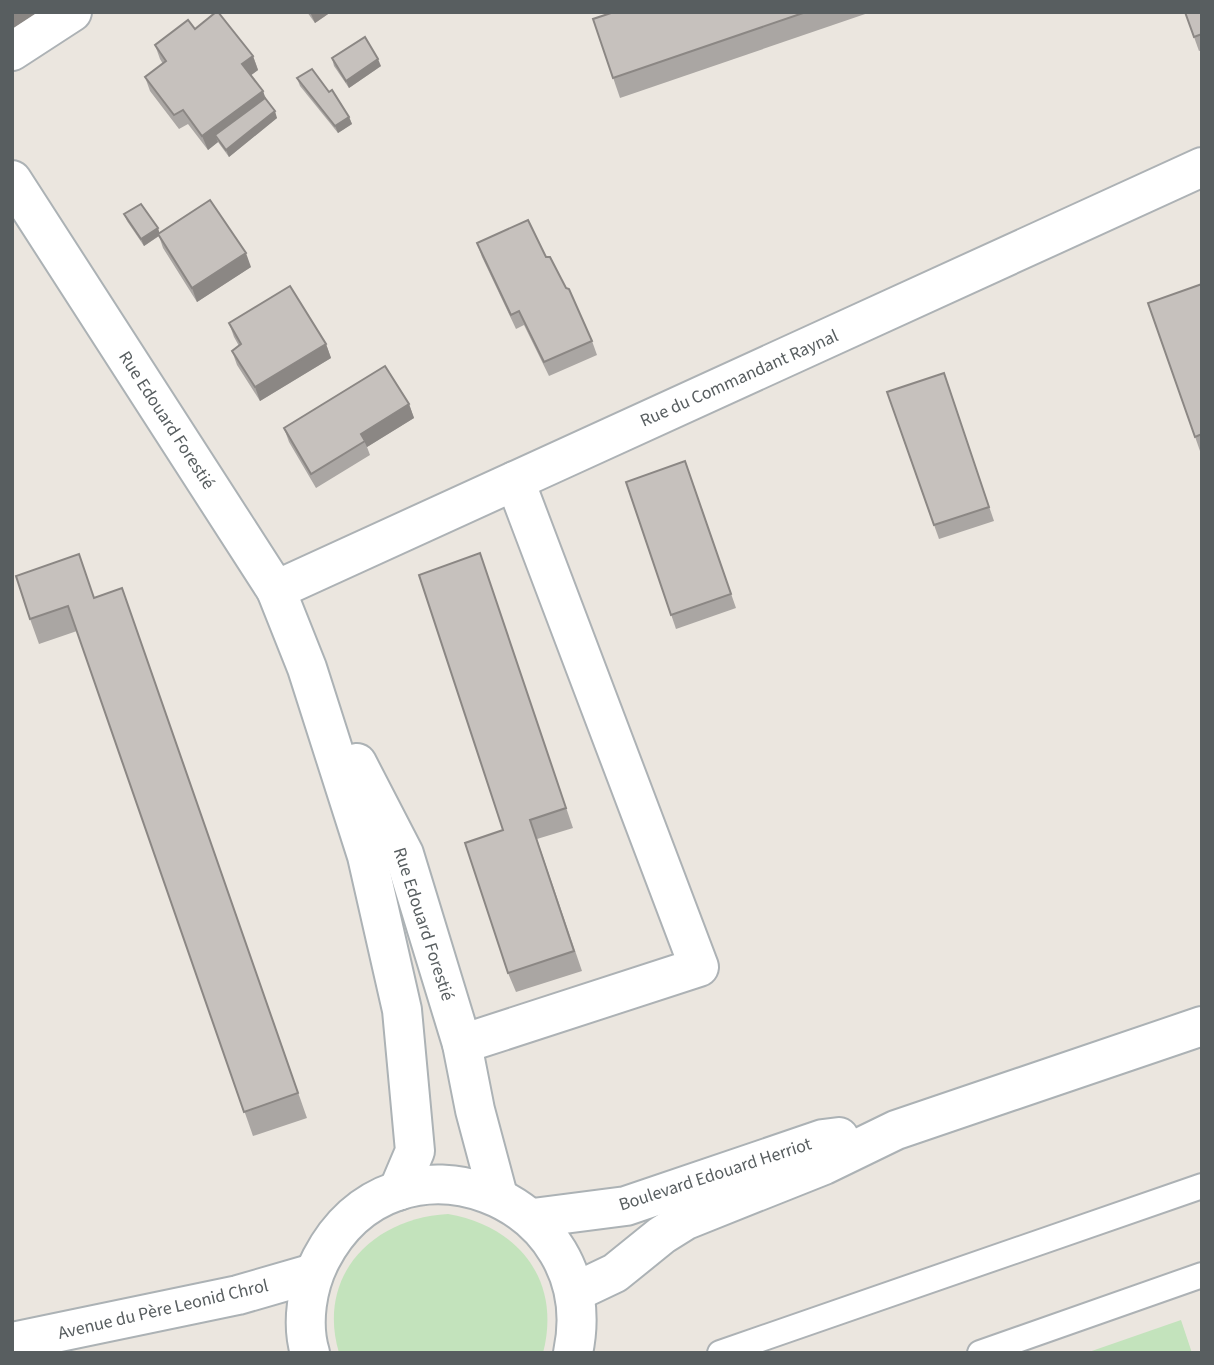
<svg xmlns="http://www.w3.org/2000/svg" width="1214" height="1365" font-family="'Source Sans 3',sans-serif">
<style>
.green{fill:#c3e3bc}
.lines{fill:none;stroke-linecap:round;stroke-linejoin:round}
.lane-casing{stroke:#adb2b5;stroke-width:28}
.street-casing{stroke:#adb2b5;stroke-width:42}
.secondary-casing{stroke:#acb2b5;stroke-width:42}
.lane{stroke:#fff;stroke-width:24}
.street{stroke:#fff;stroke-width:38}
.secondary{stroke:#fff;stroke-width:38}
.wall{fill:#aaa6a3}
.shaded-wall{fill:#8b8784}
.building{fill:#c6c1bd;stroke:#8b8784;stroke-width:2}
.labels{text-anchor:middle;stroke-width:5;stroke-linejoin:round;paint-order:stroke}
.street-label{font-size:18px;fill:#585e60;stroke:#fff}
</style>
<rect width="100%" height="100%" fill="#ebe6df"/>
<g class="green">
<path d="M448,1214C518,1226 562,1280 543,1353H339C316,1275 373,1218 448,1214Z"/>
<polygon points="1181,1320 1192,1353 1086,1353"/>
</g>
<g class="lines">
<defs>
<g id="lane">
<polyline points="720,1353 1202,1186"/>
<polyline points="980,1353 1202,1275"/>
</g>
<g id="street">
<polyline points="12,51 72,12"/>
<polyline points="276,590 1202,167"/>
<polyline points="462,1044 699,967 515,481"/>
</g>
<g id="secondary">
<polyline points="12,180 276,590 307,668 367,856 402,1010 415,1151 398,1191"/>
<polyline points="357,763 404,854 462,1044 475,1110 498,1196"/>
<polyline points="533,1218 626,1206 823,1139 839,1137"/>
<polyline points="575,1292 615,1273 662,1235 686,1220 824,1165 896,1130 1202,1026"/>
<polyline points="12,1342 238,1295 314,1273"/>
<path d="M310,1353C301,1323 307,1286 321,1259C395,1116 606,1196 573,1353"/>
</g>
</defs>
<use href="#lane" class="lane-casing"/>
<use href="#street" class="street-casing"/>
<use href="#secondary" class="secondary-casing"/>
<use href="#lane" class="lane"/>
<use href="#street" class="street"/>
<use href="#secondary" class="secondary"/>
</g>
<g class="wall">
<polygon points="307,12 331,12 315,23"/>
<polygon points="614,12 871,12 620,98 593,19"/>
<polygon points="1185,12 1202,12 1202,50 1199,51"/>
<polygon points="195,29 253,56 258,70 250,76 263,91 265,98 277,118 229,157 218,142 208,150 188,124 179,129 150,91 145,77 163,64 160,59 155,45"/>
<polygon points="332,58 381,66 349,88 334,66"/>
<polygon points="297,78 329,92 349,117 352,124 338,133 300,86"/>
<polygon points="124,214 158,228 159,233 251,267 197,302 163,248 159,236 144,246 127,221"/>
<polygon points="477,243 546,257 592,341 597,355 549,376 524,325 516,329 482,257"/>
<polygon points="1202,284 1202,450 1200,451 1148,303"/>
<polygon points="229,323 326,344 331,358 260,401 237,365 232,351 239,346 234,337"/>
<polygon points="944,373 994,521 939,539 887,392"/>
<polygon points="409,404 414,418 367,447 370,455 316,488 289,442 284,428"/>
<polygon points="685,461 736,608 676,629 626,482"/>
<polygon points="480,553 573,828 537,839 582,971 516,992 508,973 503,830"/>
<polygon points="122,588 307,1118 253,1136 77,631 39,644 30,619"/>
</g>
<g class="shaded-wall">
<polygon points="12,12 38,12 12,29"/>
<polygon points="310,12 331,12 315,23"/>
<polygon points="253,56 258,70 247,78 242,64"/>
<polygon points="378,59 381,66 349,88 346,81"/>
<polygon points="263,91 268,105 215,135 218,142 208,150 202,136"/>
<polygon points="275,111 277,118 229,157 226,150"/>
<polygon points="349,117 352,124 338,133 335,126"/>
<polygon points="158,228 160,235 144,246 141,239"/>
<polygon points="246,253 251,267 197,302 192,288"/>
<polygon points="326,344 331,358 260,401 255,387"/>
<polygon points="409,404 414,418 367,447 361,434"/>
</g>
<g class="building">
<polygon points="216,12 218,12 253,56 242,64 263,91 202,136 183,110 174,115 145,77 166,61 155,45 188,20 195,29"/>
<polygon points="614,12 806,12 613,78 593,19"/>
<polygon points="1185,12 1202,12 1202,34 1194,37"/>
<polygon points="365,37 378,59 346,81 332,58"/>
<polygon points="312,69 329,92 332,90 349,117 335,126 297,78"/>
<polygon points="265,98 275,111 226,150 215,135"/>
<polygon points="210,200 246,253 192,288 158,234"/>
<polygon points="141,204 158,228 141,239 124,214"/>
<polygon points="528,220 546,257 550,257 566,288 569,289 592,341 544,362 519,311 511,315 477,243"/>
<polygon points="1202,284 1202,434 1195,437 1148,303"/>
<polygon points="290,286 326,344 255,387 232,351 241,344 229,323"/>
<polygon points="385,366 409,404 361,434 365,441 311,474 284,428"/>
<polygon points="944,373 989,507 934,525 887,392"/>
<polygon points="685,461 731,594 671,615 626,482"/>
<polygon points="480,553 566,808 530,820 574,951 508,973 465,843 503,830 419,575"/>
<polygon points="79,554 94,598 122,588 298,1093 244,1112 68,606 30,619 16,576"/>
</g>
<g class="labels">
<g class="street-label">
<text transform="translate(739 378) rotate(-24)" y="6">Rue du Commandant Raynal</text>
<text transform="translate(167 420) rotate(57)" y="6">Rue Edouard Forestié</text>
<text transform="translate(424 924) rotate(72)" y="6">Rue Edouard Forestié</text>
<text transform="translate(715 1174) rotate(-18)" y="6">Boulevard Edouard Herriot</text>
<text transform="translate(163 1309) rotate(-13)" y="6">Avenue du Père Leonid Chrol</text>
</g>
</g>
<rect width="1214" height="1365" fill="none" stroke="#585e60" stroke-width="28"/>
</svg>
